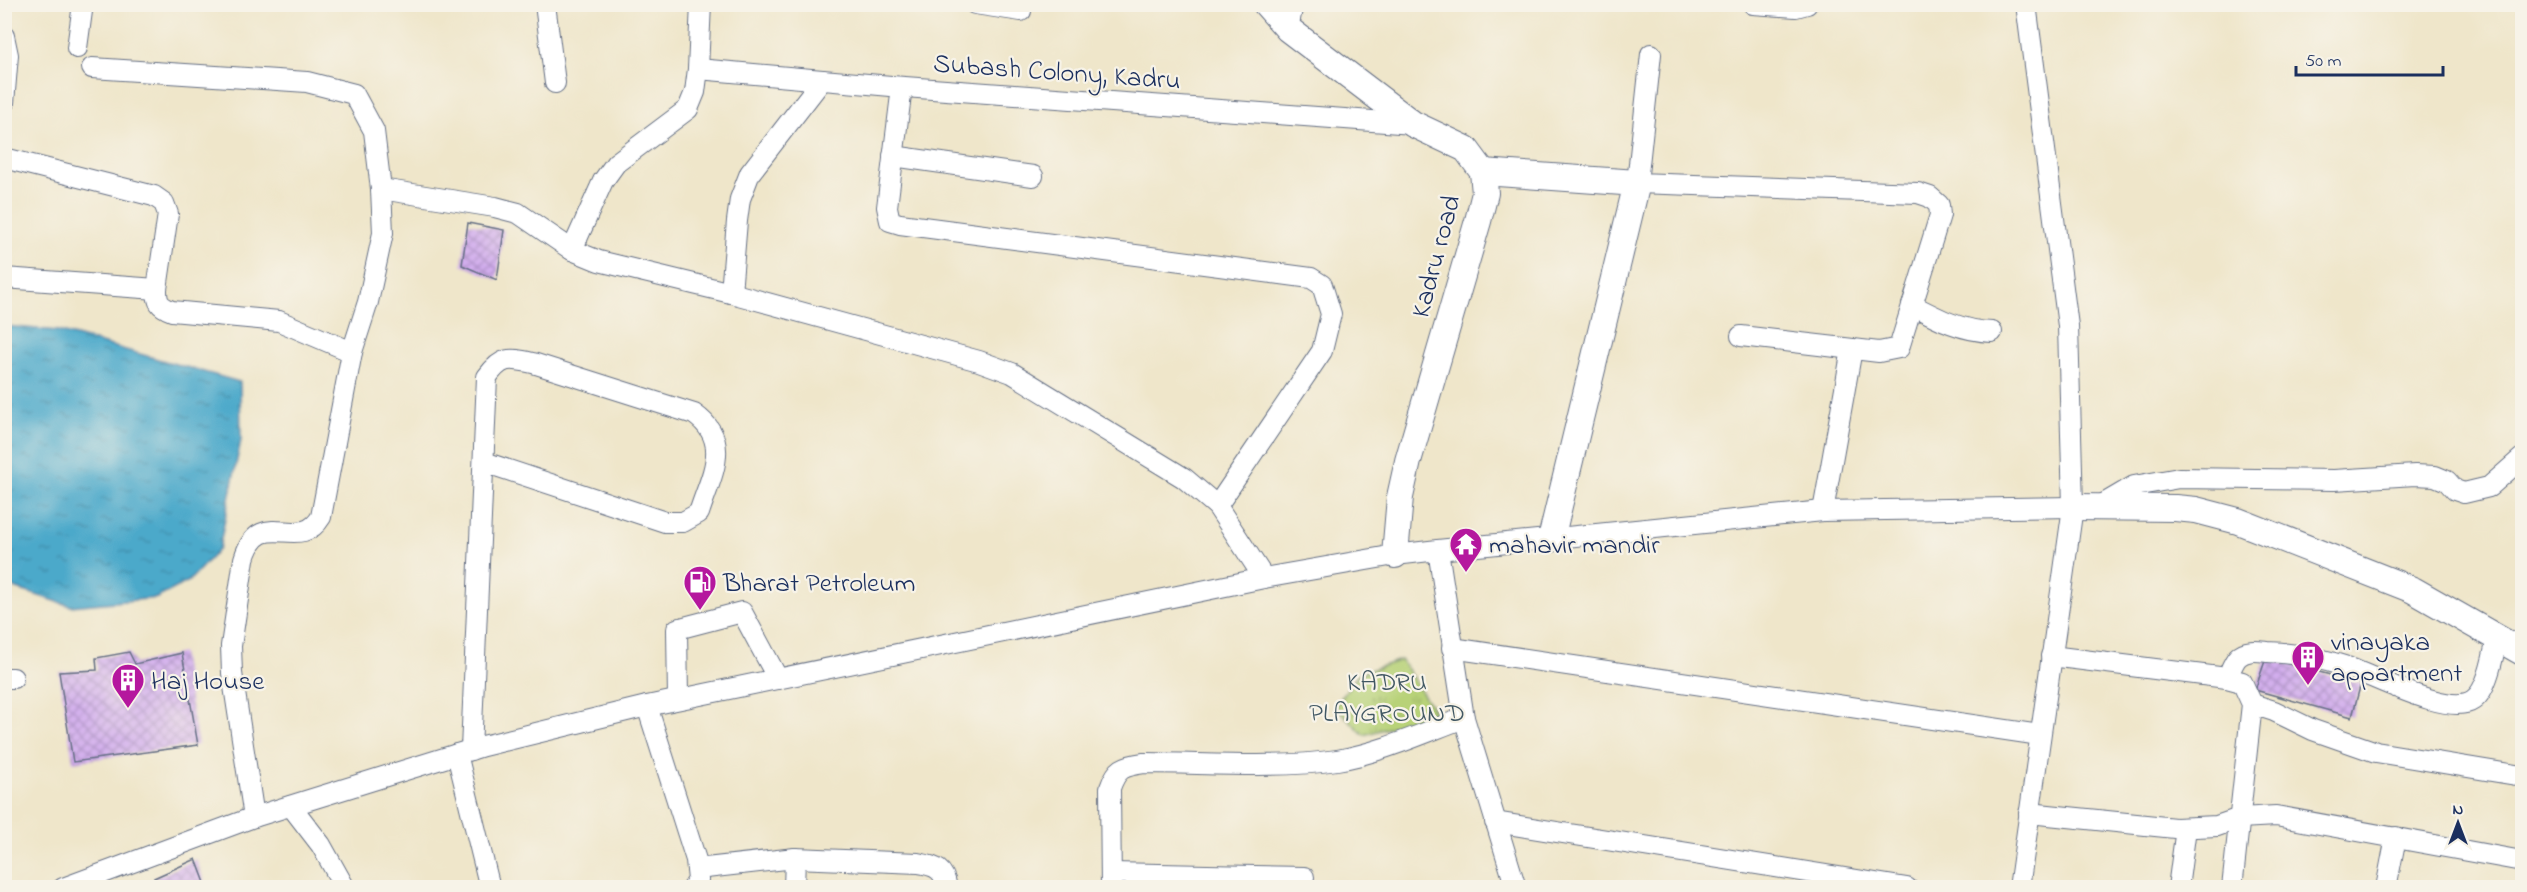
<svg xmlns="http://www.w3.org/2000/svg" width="2527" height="892" font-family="'Indie Flower',sans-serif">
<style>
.grass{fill:url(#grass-tufts);stroke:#6a806b;stroke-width:1.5}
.water{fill:url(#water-ripples);stroke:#346c94;stroke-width:1.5}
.building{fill:url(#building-cross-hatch)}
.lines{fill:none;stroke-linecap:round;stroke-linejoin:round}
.minor-casing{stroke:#656f84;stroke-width:22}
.major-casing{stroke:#656f84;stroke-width:28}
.minor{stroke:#fff;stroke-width:20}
.major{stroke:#fff;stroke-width:26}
.labels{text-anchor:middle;stroke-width:4.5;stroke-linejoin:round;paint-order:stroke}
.street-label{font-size:27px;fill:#1b2f5e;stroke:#f7f3e8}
.poi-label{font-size:27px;fill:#1b2f5e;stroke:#f7f3e8;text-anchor:start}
.park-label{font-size:27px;fill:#425864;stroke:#f7f3e8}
</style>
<defs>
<pattern id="grass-tufts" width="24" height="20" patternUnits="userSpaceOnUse" patternTransform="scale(1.5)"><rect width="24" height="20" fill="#b8d278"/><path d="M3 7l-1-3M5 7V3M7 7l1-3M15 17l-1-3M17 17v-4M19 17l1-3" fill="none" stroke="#9eb56a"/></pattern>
<pattern id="water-ripples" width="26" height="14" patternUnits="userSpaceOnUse" patternTransform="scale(1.5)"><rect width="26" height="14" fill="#4ca9ca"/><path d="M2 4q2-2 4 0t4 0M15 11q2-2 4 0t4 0" fill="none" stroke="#3e8aa7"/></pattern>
<pattern id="building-cross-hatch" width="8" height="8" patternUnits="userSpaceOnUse" patternTransform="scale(1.5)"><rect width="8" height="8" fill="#d2aded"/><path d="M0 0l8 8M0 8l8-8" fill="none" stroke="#aa8dc3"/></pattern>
</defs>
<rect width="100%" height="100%" fill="#f7f3e8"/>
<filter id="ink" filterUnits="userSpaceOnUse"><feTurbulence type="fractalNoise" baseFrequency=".0167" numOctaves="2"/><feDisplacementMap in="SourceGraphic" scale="12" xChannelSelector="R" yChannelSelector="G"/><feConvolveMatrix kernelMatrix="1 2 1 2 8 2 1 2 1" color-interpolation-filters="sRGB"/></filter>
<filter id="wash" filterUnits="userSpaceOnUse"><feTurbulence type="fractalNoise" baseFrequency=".008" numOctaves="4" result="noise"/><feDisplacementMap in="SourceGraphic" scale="24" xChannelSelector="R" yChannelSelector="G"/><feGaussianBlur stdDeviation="1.35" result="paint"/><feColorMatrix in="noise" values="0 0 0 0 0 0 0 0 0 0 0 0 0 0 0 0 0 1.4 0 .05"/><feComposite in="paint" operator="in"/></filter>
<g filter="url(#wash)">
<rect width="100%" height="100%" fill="#efe6ca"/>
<polygon class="grass" points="1401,660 1436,714 1364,735 1335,706 1358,674"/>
<polygon class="water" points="5,326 58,331 240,382 241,440 219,549 189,581 157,598 71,606 14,588 5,579"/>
<g id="blocks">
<g class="building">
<polygon points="468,223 504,230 497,280 462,265"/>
<polygon points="129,652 135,664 182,653 198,745 73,762 59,672 97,670 96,658"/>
<polygon points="2266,658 2361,683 2352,717 2255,690"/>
<polygon points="196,859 207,888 158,888 154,878"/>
</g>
</g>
</g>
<g filter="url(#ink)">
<use href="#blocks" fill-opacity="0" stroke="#656f84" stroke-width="1.5"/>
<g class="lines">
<defs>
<g id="minor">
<polyline points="545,4 555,83"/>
<polyline points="975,4 1021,11"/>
<polyline points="1753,4 1796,7 1807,4"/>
<polyline points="1288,29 1293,4"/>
<polyline points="4,36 8,55 4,103"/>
<polyline points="77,48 83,4"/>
<polyline points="1651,54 1637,183 1918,193 1930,197 1939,205 1940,215 1899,348 1879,352 1741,336"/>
<path d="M92,68L307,82L354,94L374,131L381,189L383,233L368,302L352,352L321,517C299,554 260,504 244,559L231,646L232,673L254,817"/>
<polyline points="698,69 891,86 1413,124"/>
<polyline points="902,87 887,207 890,221 900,224 1311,278 1322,285 1331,314 1322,351 1217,506"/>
<polyline points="893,156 1033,176"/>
<path d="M4,158L154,196L164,203L168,214L157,289C157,302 159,306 172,311L279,321L352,352"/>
<polyline points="381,189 495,207 518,213 572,250 599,261 731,293 979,361 1012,373 1184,478 1217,506 1264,578"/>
<polyline points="572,250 603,181 616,163 688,109 695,92 698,69 701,4"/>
<polyline points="4,278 157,289"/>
<polyline points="731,293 737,221 740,199 750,173 822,80"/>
<path d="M1912,305C1939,319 1962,331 1992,332"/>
<polyline points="2100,506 2134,486 2179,478 2334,480 2415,475 2435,476 2447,481 2455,490 2464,493 2489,487 2522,458"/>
<polyline points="1823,511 1852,349"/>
<polyline points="1438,550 1464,718 1516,888"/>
<polyline points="1452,648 2040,735"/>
<polyline points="2051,656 2227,678 2242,682 2252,704 2232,888"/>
<polyline points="4,678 13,678"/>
<path d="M2227,678C2230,672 2233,662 2238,657C2246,649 2258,651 2268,652C2293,653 2320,658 2344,666C2372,675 2449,717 2473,700C2487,691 2494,654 2497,637"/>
<polyline points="678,699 677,629 742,612 778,679"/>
<polyline points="2252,704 2274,711 2313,730 2376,752 2522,776"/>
<polyline points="647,706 696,860 698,880 693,888"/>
<path d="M471,750L487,377C502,356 509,358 533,363L694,414C733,441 711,475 699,513L683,522H665L484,462"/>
<polyline points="457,754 490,888"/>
<polyline points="291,806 321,845 345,888"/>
<polyline points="2029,813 2175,828 2217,826 2240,818 2276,816 2522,861"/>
<polyline points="1495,822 1907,888"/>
<path d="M697,869L795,858L918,863C936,866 944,869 947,888"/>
<polyline points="1111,873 1304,877"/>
<polyline points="63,888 254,817 483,746 647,706 1264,578 1395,555 1438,550 1823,511 2073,507"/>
<polyline points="794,888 795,858"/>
<path d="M1111,888L1110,788C1117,768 1123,766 1144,763C1205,763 1278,769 1337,760C1380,753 1423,733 1464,718"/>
<polyline points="2019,888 2073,507 2068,326 2026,4"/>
<polyline points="2178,888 2186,828"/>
<polyline points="2386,888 2396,837"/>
</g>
<g id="major">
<polyline points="1266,4 1288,29 1413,124 1466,149 1483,172 1485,193 1478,221 1408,461 1400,497 1395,555"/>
<polyline points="1483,172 1637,183 1551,539"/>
<polyline points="2073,507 2175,508 2196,510 2238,521 2413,590 2522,652"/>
</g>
</defs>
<use href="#minor" class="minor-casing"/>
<use href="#major" class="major-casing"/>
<use href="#minor" class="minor"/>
<use href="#major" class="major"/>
</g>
</g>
<defs>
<symbol id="temple-pin" viewBox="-11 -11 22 30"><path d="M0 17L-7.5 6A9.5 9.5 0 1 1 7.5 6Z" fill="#b5179e" stroke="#f7f3e8"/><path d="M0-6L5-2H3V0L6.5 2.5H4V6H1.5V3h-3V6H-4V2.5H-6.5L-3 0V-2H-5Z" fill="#fff"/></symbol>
<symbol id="fuel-pin" viewBox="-11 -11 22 30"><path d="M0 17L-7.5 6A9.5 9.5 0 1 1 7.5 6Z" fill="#b5179e" stroke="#f7f3e8"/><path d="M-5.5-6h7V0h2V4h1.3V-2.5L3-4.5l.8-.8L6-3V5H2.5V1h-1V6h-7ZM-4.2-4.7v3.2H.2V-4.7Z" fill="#fff"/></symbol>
<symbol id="building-pin" viewBox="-11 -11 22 30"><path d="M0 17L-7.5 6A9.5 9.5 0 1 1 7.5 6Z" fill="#b5179e" stroke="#f7f3e8"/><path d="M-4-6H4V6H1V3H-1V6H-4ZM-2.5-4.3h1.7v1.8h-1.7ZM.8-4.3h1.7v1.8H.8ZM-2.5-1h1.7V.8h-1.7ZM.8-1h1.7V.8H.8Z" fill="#fff"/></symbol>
</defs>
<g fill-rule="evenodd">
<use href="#temple-pin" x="1447" y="525" width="38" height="52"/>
<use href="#fuel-pin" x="681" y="563" width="38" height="52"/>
<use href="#building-pin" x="2289" y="638" width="38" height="52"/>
<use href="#building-pin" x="109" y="661" width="38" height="52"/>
</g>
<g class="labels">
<g class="street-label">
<text transform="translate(1057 71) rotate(4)" y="9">Subash Colony, Kadru</text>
<text transform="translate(1435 256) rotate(-75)" y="9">Kadru road</text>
</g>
<g class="poi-label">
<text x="1489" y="553">mahavir mandir</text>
<text x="723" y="591">Bharat Petroleum</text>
<text x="2331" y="650">vinayaka<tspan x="2331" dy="31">appartment</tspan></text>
<text x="151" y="689">Haj House</text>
</g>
<g class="park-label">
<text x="1387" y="690">KADRU<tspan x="1387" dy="31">PLAYGROUND</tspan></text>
</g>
</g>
<rect width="2527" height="892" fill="none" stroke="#f7f3e8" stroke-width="24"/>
<g transform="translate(2458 823)" stroke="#f7f3e8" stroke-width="4.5" paint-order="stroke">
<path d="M0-4.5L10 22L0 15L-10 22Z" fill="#1b2f5e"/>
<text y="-9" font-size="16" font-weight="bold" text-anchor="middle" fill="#1b2f5e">N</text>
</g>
<path d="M2296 66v9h147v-9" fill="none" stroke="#1b2f5e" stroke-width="3"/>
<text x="2305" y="66" font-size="18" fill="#1b2f5e" stroke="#f7f3e8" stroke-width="4.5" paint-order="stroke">50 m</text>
</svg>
